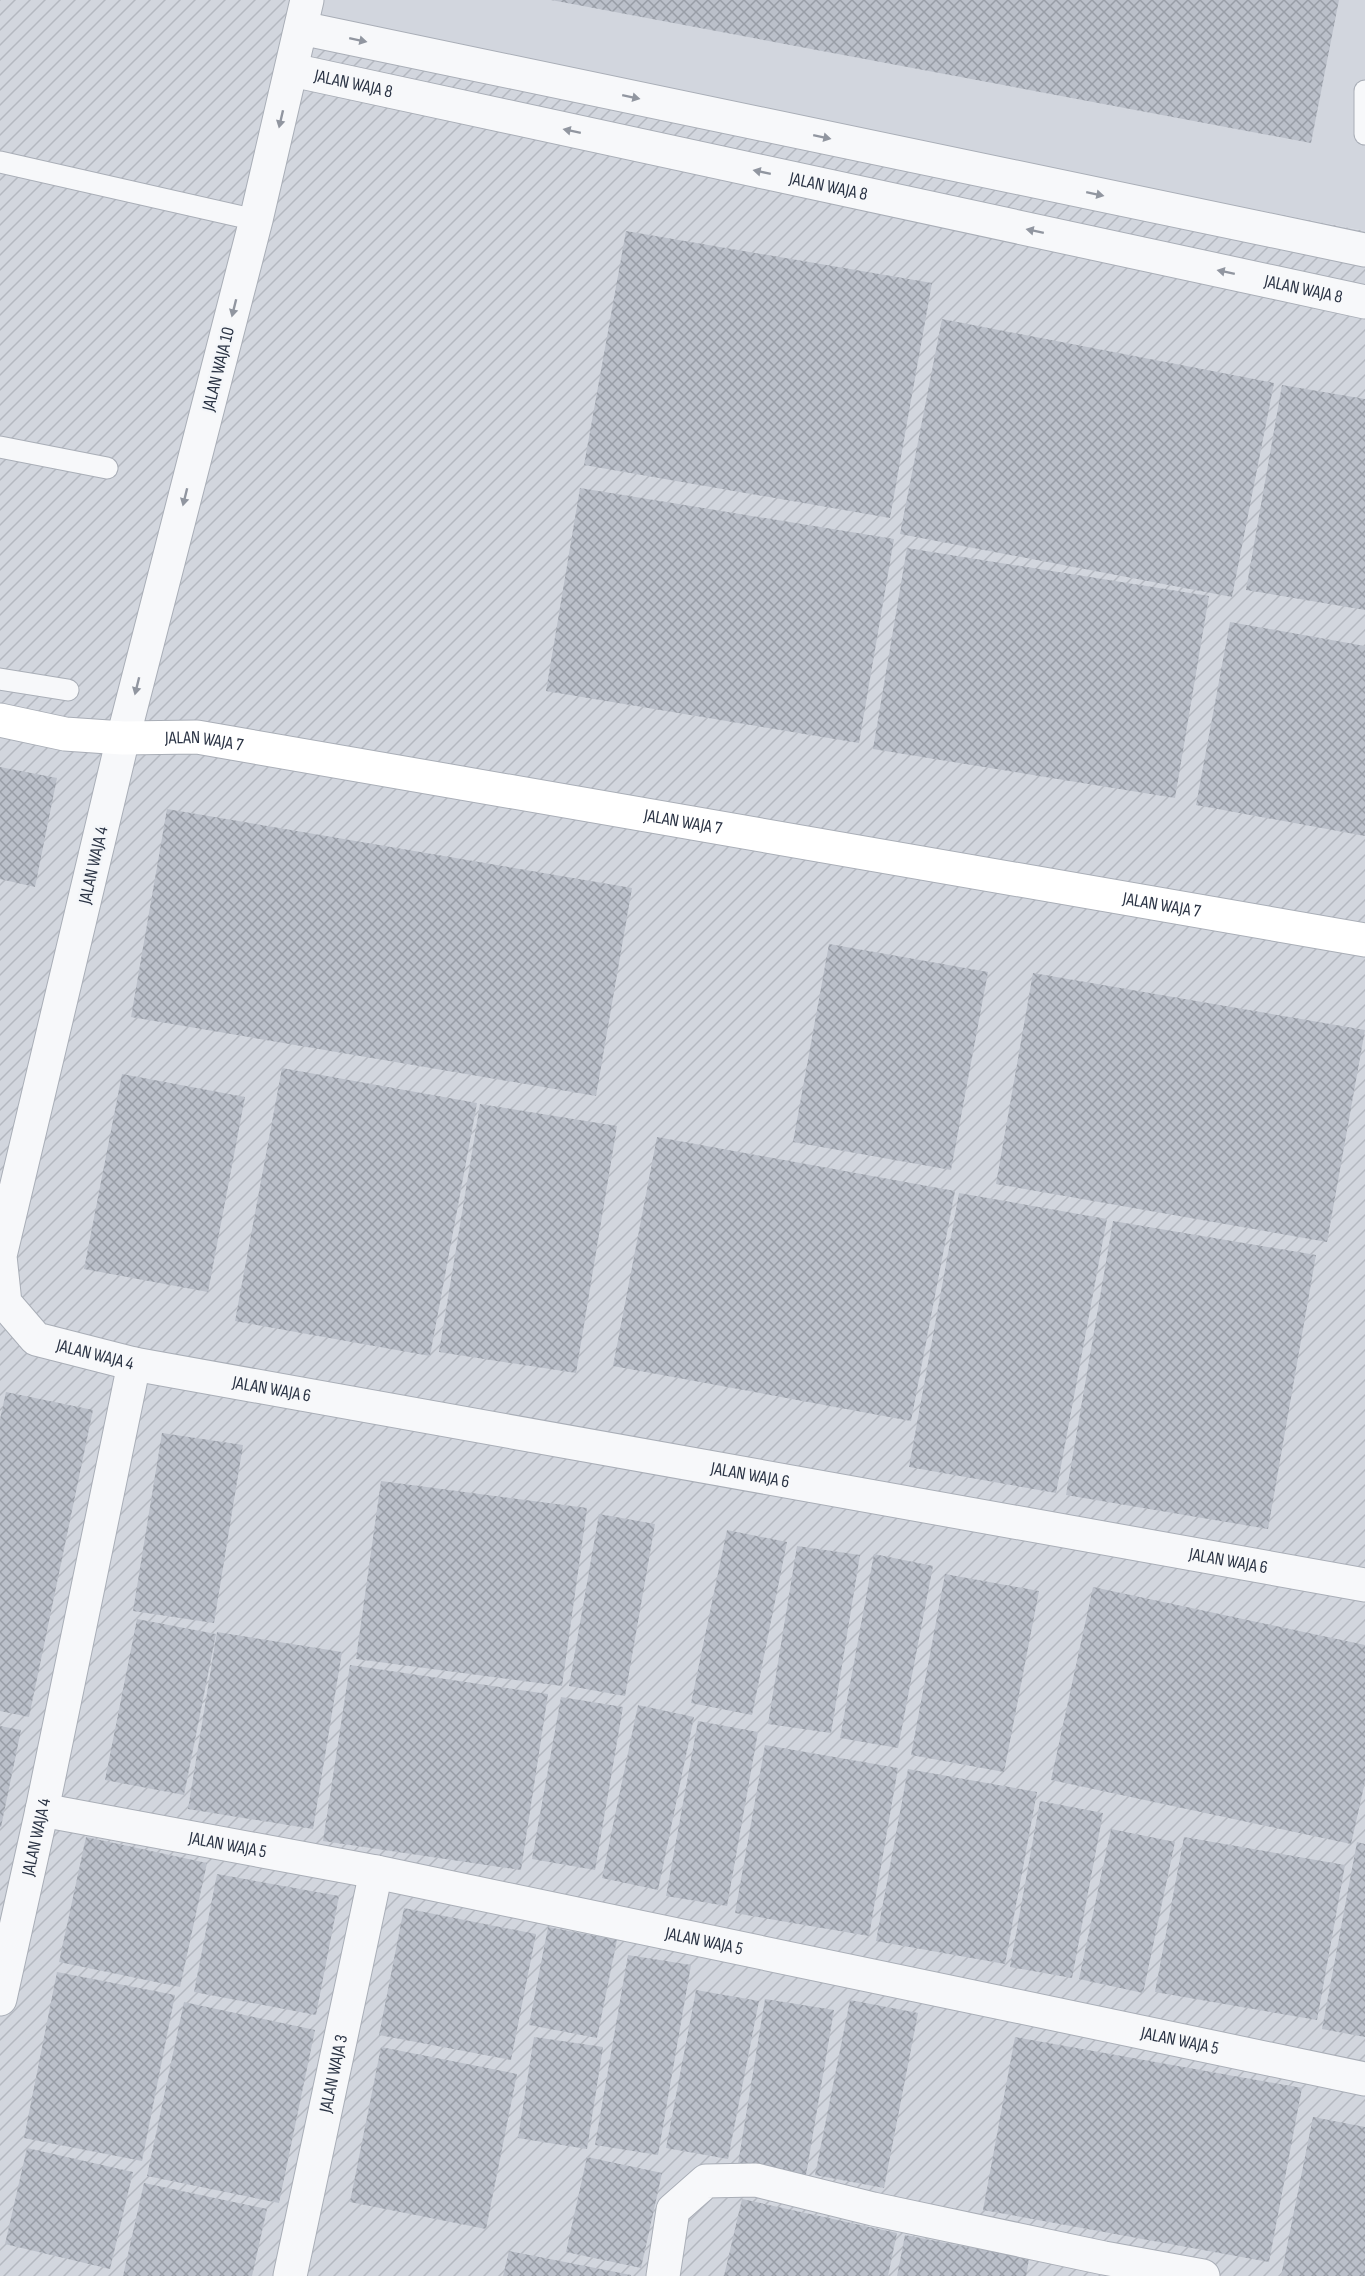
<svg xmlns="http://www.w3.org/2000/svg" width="1365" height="2276" font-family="'Sofia Sans Condensed',sans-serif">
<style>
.built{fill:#d2d6de}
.industrial{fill:url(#industrial-furrows)}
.building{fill:url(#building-cross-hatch)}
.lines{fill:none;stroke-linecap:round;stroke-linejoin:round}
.lane-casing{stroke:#a9aeb7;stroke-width:23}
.street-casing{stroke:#a9aeb7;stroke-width:35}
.secondary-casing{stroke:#a9aeb7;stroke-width:35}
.lane{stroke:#f7f8fa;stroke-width:21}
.street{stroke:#f7f8fa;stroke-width:33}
.secondary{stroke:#fff;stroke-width:33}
.oneway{fill:#9196a0}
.labels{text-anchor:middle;stroke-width:5;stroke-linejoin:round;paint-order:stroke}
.street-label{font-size:18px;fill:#2b3445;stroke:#f4f6f9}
</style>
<defs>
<pattern id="industrial-furrows" width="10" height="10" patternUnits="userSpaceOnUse" patternTransform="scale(1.5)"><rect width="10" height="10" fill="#d2d6de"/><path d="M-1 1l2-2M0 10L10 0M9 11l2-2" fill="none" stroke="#b4b8c0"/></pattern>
<pattern id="building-cross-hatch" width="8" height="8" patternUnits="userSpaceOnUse" patternTransform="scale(1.5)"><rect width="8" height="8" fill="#bbc0ca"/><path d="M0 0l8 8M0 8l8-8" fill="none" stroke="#989da6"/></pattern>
</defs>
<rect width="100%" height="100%" fill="#e4e7ec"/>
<polygon class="built" points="294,0 1365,0 1365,231 290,21"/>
<polygon class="industrial" points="0,0 294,0 290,21 1365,231 1365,2276 0,2276"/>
<g class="building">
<polygon points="551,0 1339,0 1311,143"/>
<polygon points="626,231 932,283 890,518 584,465"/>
<polygon points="942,319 1274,383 1232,597 900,534"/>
<polygon points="1282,385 1365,399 1365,610 1246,590"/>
<polygon points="580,488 894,539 859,743 546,691"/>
<polygon points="907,548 1209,596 1175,798 873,749"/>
<polygon points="1230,622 1365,646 1365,836 1196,805"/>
<polygon points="0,767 57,778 35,887 0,879"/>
<polygon points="167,809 632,888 596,1096 131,1017"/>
<polygon points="829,944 988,972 951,1170 793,1142"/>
<polygon points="1033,973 1365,1030 1327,1242 996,1184"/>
<polygon points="282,1068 477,1103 430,1356 235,1321"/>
<polygon points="122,1074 245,1097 208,1292 84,1269"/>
<polygon points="480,1104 617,1126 576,1373 439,1352"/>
<polygon points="657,1137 955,1191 911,1421 613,1366"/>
<polygon points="959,1193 1107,1219 1056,1493 909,1467"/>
<polygon points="1113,1221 1316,1255 1268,1529 1066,1495"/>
<polygon points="6,1392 93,1410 29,1717 0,1711 0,1419"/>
<polygon points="162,1433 243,1445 214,1623 133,1611"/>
<polygon points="381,1481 587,1508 562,1686 356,1659"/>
<polygon points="599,1514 655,1524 625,1696 569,1686"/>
<polygon points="727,1530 787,1542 752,1715 691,1703"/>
<polygon points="797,1546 860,1555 831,1733 768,1724"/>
<polygon points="874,1554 933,1566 898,1748 840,1738"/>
<polygon points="945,1574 1039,1591 1004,1772 911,1755"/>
<polygon points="1093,1587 1365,1645 1365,1782 1351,1844 1051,1780"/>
<polygon points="137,1619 216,1634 184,1795 105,1780"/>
<polygon points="217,1632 342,1652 313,1829 188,1809"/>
<polygon points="350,1665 548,1694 521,1870 323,1841"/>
<polygon points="561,1697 623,1707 595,1870 532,1859"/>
<polygon points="638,1705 694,1717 658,1890 602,1878"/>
<polygon points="698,1721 758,1732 727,1906 666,1896"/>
<polygon points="0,1726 21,1730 1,1827 0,1827"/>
<polygon points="765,1745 898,1768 869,1936 735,1913"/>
<polygon points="908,1769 1037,1792 1005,1964 876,1941"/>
<polygon points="1040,1801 1103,1813 1072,1978 1010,1967"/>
<polygon points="1111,1829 1175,1842 1143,1993 1079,1979"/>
<polygon points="86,1837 207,1863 180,1987 59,1962"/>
<polygon points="1184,1837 1345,1865 1317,2020 1155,1992"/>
<polygon points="1357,1842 1365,1844 1365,2037 1322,2029"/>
<polygon points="217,1874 339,1896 316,2015 194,1992"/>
<polygon points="404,1908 536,1934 511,2060 379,2035"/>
<polygon points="548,1927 617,1940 597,2038 529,2025"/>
<polygon points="628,1955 691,1965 658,2155 595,2145"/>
<polygon points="57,1972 175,1995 142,2161 24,2138"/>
<polygon points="696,1990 759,2001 728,2159 666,2148"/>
<polygon points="765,1999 834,2010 806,2175 738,2164"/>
<polygon points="850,2000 918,2013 884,2188 815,2175"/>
<polygon points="184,2002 315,2030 279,2203 147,2176"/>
<polygon points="534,2037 603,2047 587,2149 518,2138"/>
<polygon points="1015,2037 1302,2088 1269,2262 983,2210"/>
<polygon points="381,2047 517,2074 486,2229 350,2202"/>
<polygon points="1313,2117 1365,2127 1365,2276 1281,2276"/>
<polygon points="27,2148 133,2172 110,2269 5,2244"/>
<polygon points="587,2157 662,2173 641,2268 566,2252"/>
<polygon points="144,2183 267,2209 252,2276 123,2276"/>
<polygon points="742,2199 897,2233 888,2276 724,2276"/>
<polygon points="905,2235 1029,2259 1026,2276 897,2276"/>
<polygon points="509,2251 631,2275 631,2276 503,2276"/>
</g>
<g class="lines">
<defs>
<g id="lane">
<polyline points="1365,91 1365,134"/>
<polyline points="0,162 256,220"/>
<polyline points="0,447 107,468"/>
<polyline points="0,679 68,690"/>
</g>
<g id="street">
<path id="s1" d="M307,0L256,220L123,738L0,1256L5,1303L36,1339L134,1364L1365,1585"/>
<polyline points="301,28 1365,250"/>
<path id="s2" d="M292,70L1365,302"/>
<path id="s3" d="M42,1810L376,1872L1365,2079"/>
<path id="s4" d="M0,1999L42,1810L134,1364"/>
<path id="s5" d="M290,2276L376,1872"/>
<polyline points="663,2276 673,2210 706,2181 756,2180 873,2209 1104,2258 1203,2276"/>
</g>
<g id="secondary">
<path id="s6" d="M0,720L65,734L123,738L197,737L1365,940"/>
</g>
</defs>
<use href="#lane" class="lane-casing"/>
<use href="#street" class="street-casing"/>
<use href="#secondary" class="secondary-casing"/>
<use href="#lane" class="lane"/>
<use href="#street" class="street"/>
<use href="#secondary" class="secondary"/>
</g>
<defs><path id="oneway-solid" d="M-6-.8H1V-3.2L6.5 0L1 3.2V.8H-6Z" transform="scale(1.5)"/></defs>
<g class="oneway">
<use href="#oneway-solid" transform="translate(358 40) rotate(12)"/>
<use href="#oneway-solid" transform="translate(631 97) rotate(12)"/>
<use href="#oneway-solid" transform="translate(281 119) rotate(103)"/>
<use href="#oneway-solid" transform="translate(572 131) rotate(-168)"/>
<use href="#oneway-solid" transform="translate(822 137) rotate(12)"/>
<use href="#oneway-solid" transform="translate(762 172) rotate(-168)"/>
<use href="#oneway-solid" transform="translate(1095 194) rotate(12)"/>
<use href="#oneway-solid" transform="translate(1035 231) rotate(-168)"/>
<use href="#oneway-solid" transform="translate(1226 272) rotate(-168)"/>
<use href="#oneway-solid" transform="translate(234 308) rotate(104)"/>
<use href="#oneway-solid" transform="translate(185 497) rotate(104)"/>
<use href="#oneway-solid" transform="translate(137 686) rotate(104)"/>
</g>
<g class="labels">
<g class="street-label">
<text dy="6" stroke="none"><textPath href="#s2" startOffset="63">JALAN WAJA 8</textPath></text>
<text dy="6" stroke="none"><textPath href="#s2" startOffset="549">JALAN WAJA 8</textPath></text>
<text dy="6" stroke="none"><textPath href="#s2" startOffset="1035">JALAN WAJA 8</textPath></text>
<text transform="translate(218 369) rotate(-76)" y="6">JALAN WAJA 10</text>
<text dy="6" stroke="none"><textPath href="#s6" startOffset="206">JALAN WAJA 7</textPath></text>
<text dy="6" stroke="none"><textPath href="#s6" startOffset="692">JALAN WAJA 7</textPath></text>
<text transform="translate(93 865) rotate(-77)" y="6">JALAN WAJA 4</text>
<text dy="6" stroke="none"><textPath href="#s6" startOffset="1178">JALAN WAJA 7</textPath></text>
<text dy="6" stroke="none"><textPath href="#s1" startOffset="1449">JALAN WAJA 4</textPath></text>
<text dy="6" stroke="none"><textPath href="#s1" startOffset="1629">JALAN WAJA 6</textPath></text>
<text dy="6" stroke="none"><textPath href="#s1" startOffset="2115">JALAN WAJA 6</textPath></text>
<text dy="6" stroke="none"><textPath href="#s1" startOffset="2601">JALAN WAJA 6</textPath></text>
<text dy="6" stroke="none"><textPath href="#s4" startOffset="166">JALAN WAJA 4</textPath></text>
<text dy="6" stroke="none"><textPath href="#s3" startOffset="189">JALAN WAJA 5</textPath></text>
<text dy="6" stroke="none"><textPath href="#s3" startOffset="675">JALAN WAJA 5</textPath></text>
<text dy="6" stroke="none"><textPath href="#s3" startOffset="1161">JALAN WAJA 5</textPath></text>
<text dy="6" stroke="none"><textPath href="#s5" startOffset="207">JALAN WAJA 3</textPath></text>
</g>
</g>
</svg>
